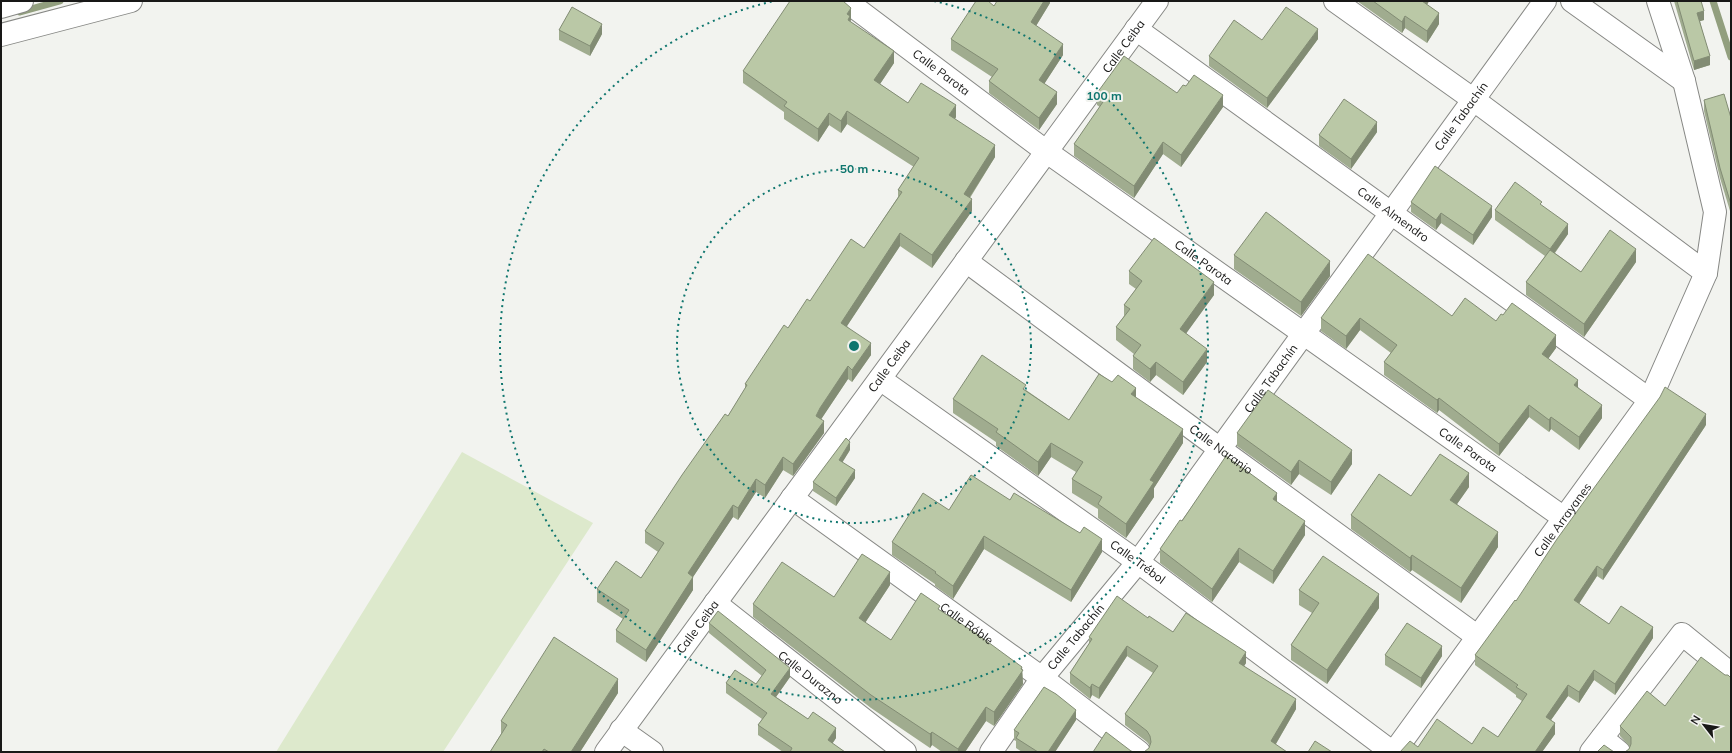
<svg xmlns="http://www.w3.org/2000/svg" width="1732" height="753" font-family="Mulish,sans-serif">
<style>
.green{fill:#dde9cc}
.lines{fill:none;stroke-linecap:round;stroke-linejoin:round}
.stream{stroke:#929f7e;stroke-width:7}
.minor-casing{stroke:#878885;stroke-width:24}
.tertiary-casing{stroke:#878885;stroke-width:24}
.minor{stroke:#fff;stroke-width:22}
.tertiary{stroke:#fff;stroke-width:22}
.wall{fill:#a0ac8f}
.shaded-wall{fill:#828c74}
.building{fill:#bac8a6;stroke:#828c74}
.ring{fill:none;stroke:#0f766e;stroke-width:2;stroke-dasharray:2 4}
.labels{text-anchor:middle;stroke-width:4;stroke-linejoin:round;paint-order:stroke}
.street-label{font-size:12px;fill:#181817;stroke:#f2f3ef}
.centre{fill:#0f766e;stroke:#f2f3ef;stroke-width:2}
.ring-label{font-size:12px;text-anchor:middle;font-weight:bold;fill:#0f766e;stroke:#f2f3ef;stroke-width:4;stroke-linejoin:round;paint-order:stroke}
</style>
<rect width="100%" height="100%" fill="#f2f3ef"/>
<polygon class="green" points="462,452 593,523 443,752 276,752"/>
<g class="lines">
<g class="stream">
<polyline points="1713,1 1731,57"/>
<polyline points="20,12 60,1"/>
</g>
<defs>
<g id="minor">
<path id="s1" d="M846,1L1047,152L1564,518"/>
<polyline points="1335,1 1474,100 1706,273"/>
<polyline points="1572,1 1684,81"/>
<polyline points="1,7 22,1"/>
<path id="s2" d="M1136,29L1650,400"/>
<path id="s3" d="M966,261L1220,449L1478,637"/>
<path id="s4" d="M880,379L1138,562L1392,752"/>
<path id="s5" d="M792,498L1042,678L1139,752"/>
<path id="s6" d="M715,603L905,752"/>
<polyline points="621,730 652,752"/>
<polyline points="1602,738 1619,752"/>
<path id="s7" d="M606,752L1157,1"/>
<path id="s8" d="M991,752L1042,678L1138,562L1545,1"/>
<path id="s9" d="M1394,752L1650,400L1706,273L1715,212L1684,81L1658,1"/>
<polyline points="1591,752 1682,634 1731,674"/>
</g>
<polyline id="tertiary" points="1,35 131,1"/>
</defs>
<use href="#minor" class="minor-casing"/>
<use href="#tertiary" class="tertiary-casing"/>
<use href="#minor" class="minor"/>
<use href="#tertiary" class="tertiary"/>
</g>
<g class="wall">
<polygon points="1050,1 1050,3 1036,26 1063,55 1044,84 1057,104 1039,130 989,93 989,81 992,77 951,50 951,39 994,6"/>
<polygon points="1357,1 1429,1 1427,5 1439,24 1427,43 1405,28 1402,33"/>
<polygon points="1674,1 1701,1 1704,20 1700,21 1710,65 1694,70"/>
<polygon points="851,20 850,21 894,63 880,84 908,103 956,117 955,119 995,157 970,198 972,211 932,268 900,246 847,326 871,355 852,382 848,379 821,419 824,433 793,476 783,470 765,498 756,492 738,520 733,517 693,577 693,590 646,662 616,642 616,630 623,619 597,602 597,589 641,578 658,552 645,543 645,531 728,416 745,389 745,384 788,328 810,301 864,248 898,197 898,190 914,167 847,124 841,133 829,125 818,142 784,119 784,112 743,83 743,71"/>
<polygon points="559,30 602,34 590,56 559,40"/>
<polygon points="1318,39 1267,108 1209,66 1209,56 1262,40"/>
<polygon points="1097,93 1177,93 1223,107 1181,167 1163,154 1134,198 1074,156 1074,144 1100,107 1097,105"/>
<polygon points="1704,100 1731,118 1731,214 1730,211 1720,178 1704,111"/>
<polygon points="1377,132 1351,169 1319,146 1319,135"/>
<polygon points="1411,202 1492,217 1473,245 1441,223 1436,230 1411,212"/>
<polygon points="1542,206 1568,234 1555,253 1581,272 1636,262 1584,337 1526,295 1526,282 1545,256 1495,220 1495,210"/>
<polygon points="1234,255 1330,276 1301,316 1234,269"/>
<polygon points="1129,271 1214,295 1186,333 1207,362 1183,395 1156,375 1150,382 1133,369 1133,356 1134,354 1116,340 1116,327 1124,316 1124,305 1136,289 1129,284"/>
<polygon points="1452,316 1496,321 1556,348 1548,359 1578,387 1602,418 1579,450 1551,429 1549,432 1529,417 1499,456 1439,410 1437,413 1384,375 1384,362 1391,353 1360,330 1346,349 1321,331 1321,318"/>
<polygon points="1026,390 1069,420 1136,398 1183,443 1154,488 1154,497 1126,538 1098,518 1098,509 1072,493 1072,479 1076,472 1051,457 1038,476 996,446 996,442 953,413 953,399"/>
<polygon points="1706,425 1603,580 1597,576 1579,604 1609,624 1653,638 1615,695 1594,680 1579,703 1568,696 1551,720 1555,734 1542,752 1418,747 1472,744 1498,737 1522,701 1516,697 1516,695 1475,665 1475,655 1516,601"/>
<polygon points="1237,433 1352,464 1331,495 1299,474 1291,485 1237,446"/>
<polygon points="850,450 842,462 855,478 836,506 813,491 813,482"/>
<polygon points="1469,487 1457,504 1498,547 1461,603 1412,570 1410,572 1351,529 1351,515 1411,496"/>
<polygon points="1010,500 1102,552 1071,602 984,549 953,599 935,586 935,584 892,555 892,542 949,510"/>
<polygon points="1277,502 1305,535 1273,584 1239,562 1212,602 1160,563 1160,549 1182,521"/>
<polygon points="890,585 865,623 891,640 940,610 1022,670 1023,684 994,726 986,721 965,752 942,752 932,745 930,748 871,708 753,617 753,604 834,597"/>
<polygon points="1299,590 1379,608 1327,684 1291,660 1291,645 1312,613 1299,605"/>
<polygon points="1148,618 1173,632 1246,663 1244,666 1296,709 1276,744 1149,748 1150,746 1147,742 1125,725 1125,714 1153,673 1127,656 1099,699 1092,695 1090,699 1070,683 1070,673 1089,644 1089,637"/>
<polygon points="709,623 790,677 776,697 808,719 836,738 832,744 845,752 783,752 758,735 758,725 762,719 726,693 726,683 756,684 762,676 709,633"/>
<polygon points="1385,655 1442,656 1421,688 1385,665"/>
<polygon points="1725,675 1629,749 1630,747 1620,736 1620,726 1665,706"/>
<polygon points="618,693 580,752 490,752 501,734 501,721"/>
<polygon points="1076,720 1055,752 1022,752 1016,748 1016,741 1014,740 1014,730"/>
</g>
<g class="shaded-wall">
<polygon points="1044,1 1050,1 1050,3 1031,34 1031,22"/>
<polygon points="1422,1 1429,1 1422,13"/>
<polygon points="851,8 851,20 850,22 850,29 847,14"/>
<polygon points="1704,11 1704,20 1697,22 1697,13"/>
<polygon points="1439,13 1439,24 1427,43 1427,31"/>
<polygon points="1405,16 1405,28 1402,33 1402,22"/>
<polygon points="602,24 602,34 590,56 590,46"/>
<polygon points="1318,29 1318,39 1267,108 1267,98"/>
<polygon points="1063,44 1063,55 1039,92 1039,80"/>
<polygon points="894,51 894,63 874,93 874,80"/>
<polygon points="1710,56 1710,65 1694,70 1694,61"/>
<polygon points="1057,92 1057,104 1039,130 1039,118"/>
<polygon points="1223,95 1223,107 1181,167 1181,155"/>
<polygon points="956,105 956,117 949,128 949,115"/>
<polygon points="847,111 847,124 841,133 841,121"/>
<polygon points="829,113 829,125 818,142 818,129"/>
<polygon points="1377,122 1377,132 1351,169 1351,159"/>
<polygon points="1163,142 1163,154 1134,198 1134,186"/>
<polygon points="995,145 995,157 964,206 964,194"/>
<polygon points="972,199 972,211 932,268 932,255"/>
<polygon points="1492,206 1492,217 1473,245 1473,235"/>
<polygon points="1441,213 1441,223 1436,230 1436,220"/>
<polygon points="1568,224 1568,234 1550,259 1550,249"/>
<polygon points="900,233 900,246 841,335 841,323"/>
<polygon points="1636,249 1636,262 1584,337 1584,324"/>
<polygon points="1330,261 1330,276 1301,316 1301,302"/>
<polygon points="1214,282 1214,295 1180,342 1180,329"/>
<polygon points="1360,318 1360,330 1346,349 1346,336"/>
<polygon points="1556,335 1556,348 1542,367 1542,354"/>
<polygon points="871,343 871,355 852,382 852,370"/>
<polygon points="1207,349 1207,362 1183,395 1183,382"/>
<polygon points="1156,362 1156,375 1150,382 1150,369"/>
<polygon points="848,366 848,379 820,421 816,416 820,408"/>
<polygon points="1578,380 1578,392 1574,385"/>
<polygon points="1136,388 1136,402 1131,394"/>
<polygon points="1439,398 1439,410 1437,413 1437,400"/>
<polygon points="1529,405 1529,417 1499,456 1499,444"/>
<polygon points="1602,405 1602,418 1579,450 1579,437"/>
<polygon points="1706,414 1706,425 1603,580 1603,570"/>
<polygon points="1551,417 1551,429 1549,432 1549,420"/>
<polygon points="824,421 824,433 793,476 793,464"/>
<polygon points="1183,429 1183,443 1154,488 1154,497 1126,538 1126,524 1150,480"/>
<polygon points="850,442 850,450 839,468 839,460"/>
<polygon points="1051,443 1051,457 1038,476 1038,462"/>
<polygon points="1352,450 1352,464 1331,495 1331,482"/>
<polygon points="783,457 783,470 765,498 765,485"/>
<polygon points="1299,460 1299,474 1291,485 1291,472"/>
<polygon points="855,470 855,478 836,506 836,498"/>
<polygon points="1469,473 1469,487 1450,514 1450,500"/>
<polygon points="756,479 756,492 738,520 738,508"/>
<polygon points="1277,493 1277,506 1273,499"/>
<polygon points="733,505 733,517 693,577 693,590 646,662 646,650 688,573"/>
<polygon points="1305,521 1305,535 1273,584 1273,571"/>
<polygon points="1498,532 1498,547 1461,603 1461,588"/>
<polygon points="984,536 984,549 953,599 953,586"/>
<polygon points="1102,539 1102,552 1071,602 1071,590"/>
<polygon points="1239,548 1239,562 1212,602 1212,589"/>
<polygon points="1412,555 1412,570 1410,572 1410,558"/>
<polygon points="1597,566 1597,576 1574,611 1574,600"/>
<polygon points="890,572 890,585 859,632 859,618"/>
<polygon points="1379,594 1379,608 1327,684 1327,670"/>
<polygon points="1653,627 1653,638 1615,695 1615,684"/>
<polygon points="1127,646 1127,656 1099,699 1099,688"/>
<polygon points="1442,646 1442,656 1421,688 1421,678"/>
<polygon points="1246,652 1246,663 1239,674 1239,663"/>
<polygon points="1022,667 1023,684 994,726 994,712"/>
<polygon points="790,668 790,677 771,704 771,694"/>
<polygon points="1594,670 1594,680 1579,703 1579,692"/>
<polygon points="618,679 618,693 580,752 571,752"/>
<polygon points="1092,684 1092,695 1090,699 1090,688"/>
<polygon points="1568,685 1568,696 1546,727 1546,717"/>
<polygon points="1296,699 1296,709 1271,752 1271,741"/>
<polygon points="986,707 986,721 965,752 958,752 958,749"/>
<polygon points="1076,710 1076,720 1055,752 1048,752"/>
<polygon points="1555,723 1555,734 1542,752 1535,752"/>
<polygon points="836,728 836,738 828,750 828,740"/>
<polygon points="932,732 932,745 930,748 930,734"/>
</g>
<g class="building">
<polygon points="790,1 843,1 851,8 847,14 850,16 848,20 894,51 874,80 908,103 921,83 956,105 949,115 995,145 964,194 972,199 932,255 900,233 841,323 871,343 852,370 848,366 820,408 816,416 824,421 793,464 783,457 765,485 756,479 738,508 733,505 688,573 693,577 646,650 616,630 629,610 597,589 616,561 641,578 664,543 645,531 682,475 725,414 728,416 747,385 745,384 784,325 788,328 807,299 810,301 851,239 864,248 902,192 898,190 919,158 847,111 841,121 829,113 818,129 784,106 787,102 743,71"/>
<polygon points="976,1 988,1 994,6 997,1 1044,1 1031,22 1063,44 1039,80 1057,92 1039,118 989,81 998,69 951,39"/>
<polygon points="1373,1 1422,1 1439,13 1427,31 1405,16 1402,22"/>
<polygon points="1677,1 1701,1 1704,11 1697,13 1710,56 1694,61"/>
<polygon points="572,7 602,24 590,46 559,30"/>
<polygon points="1286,7 1318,29 1267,98 1209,56 1234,20 1262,40"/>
<polygon points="1124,56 1177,93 1183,85 1186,86 1194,75 1223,95 1181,155 1163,142 1134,186 1074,144 1105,99 1097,93"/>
<polygon points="1724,94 1731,118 1731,204 1730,201 1720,168 1704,100"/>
<polygon points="1344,99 1377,122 1351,159 1319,135"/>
<polygon points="1435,166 1492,206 1473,235 1441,213 1436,220 1411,202"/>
<polygon points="1515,182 1542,202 1540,204 1568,224 1550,249 1495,210"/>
<polygon points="1266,212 1330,261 1301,302 1234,255"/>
<polygon points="1610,230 1636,249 1584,324 1526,282 1550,250 1581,272"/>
<polygon points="1154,238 1214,282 1180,329 1207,349 1183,382 1156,362 1150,369 1133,356 1141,345 1116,327 1130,309 1124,305 1142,281 1129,271"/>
<polygon points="1368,254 1452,316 1465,298 1496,321 1501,314 1503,315 1512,303 1556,335 1542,354 1578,380 1574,385 1602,405 1579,437 1551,417 1549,420 1529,405 1499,444 1439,398 1437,400 1384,362 1397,345 1360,318 1346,336 1321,318"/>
<polygon points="982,355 1026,385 1023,389 1069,420 1099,374 1112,382 1118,375 1136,388 1131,394 1183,429 1150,480 1154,482 1126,524 1098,504 1102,497 1072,479 1083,462 1051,443 1038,462 996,432 998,429 953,399"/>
<polygon points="1665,387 1706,414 1603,570 1597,566 1574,600 1609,624 1621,606 1653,627 1615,684 1594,670 1579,692 1568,685 1546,717 1555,723 1535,752 1400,752 1410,741 1418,747 1437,719 1472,744 1483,727 1498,737 1527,694 1516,687 1518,685 1475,655 1515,600 1516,601 1557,539 1660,397"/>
<polygon points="1268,390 1352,450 1331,482 1299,460 1291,472 1237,433"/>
<polygon points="846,438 850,442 839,460 855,470 836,498 813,482"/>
<polygon points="1440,454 1469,473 1450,500 1498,532 1461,588 1412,555 1410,558 1351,515 1379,474 1411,496"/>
<polygon points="1226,456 1277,493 1273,499 1305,521 1273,571 1239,548 1212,589 1160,549 1180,520 1182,521"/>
<polygon points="971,475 1010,500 1014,493 1080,533 1084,527 1102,539 1071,590 984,536 953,586 935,573 936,572 892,542 923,493 949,510"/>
<polygon points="862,554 890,572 859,618 891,640 921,593 940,606 938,609 977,634 1022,667 1021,669 1023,670 994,712 986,707 958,749 932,732 930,734 871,695 753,604 782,562 834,597"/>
<polygon points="1323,556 1379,594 1327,670 1291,645 1319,603 1299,590"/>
<polygon points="1117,596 1148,618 1149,616 1173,632 1186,613 1246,652 1239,663 1296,699 1271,741 1287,752 1144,752 1149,748 1151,742 1150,736 1147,731 1125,714 1158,666 1127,646 1099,688 1092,684 1090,688 1070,673 1092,639 1089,637"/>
<polygon points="718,611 790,668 771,694 808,719 813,712 836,728 828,740 845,752 790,752 792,748 758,725 767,713 726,683 735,670 756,684 766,670 709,623"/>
<polygon points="1407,623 1442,646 1421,678 1385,655"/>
<polygon points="554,637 618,679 571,752 549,752 544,749 542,752 490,752 507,725 501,721"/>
<polygon points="1701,657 1725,675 1728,675 1731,678 1731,752 1625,752 1629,749 1631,744 1631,737 1620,726 1647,691 1665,706"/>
<polygon points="1044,687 1056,694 1076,710 1048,752 1038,752 1016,738 1019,733 1014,730"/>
<polygon points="1106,732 1131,751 1134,752 1093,752"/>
<polygon points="1315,741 1332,752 1308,752"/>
<polygon points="1604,745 1614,752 1597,752"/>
</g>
<g class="ring">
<circle cx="854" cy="346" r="177"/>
<path d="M934 1A354 354 0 1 1 774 1"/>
</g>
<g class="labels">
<g class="street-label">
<text dy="4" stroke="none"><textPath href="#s7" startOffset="875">Calle Ceiba</textPath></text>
<text dy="4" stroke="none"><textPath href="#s1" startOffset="119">Calle Parota</textPath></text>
<text dy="4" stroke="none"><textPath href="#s8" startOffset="791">Calle Tabachín</textPath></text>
<text dy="4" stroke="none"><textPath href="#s2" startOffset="317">Calle Almendro</textPath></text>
<text dy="4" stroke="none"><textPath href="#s1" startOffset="443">Calle Parota</textPath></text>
<text dy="4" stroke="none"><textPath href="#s7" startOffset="479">Calle Ceiba</textPath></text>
<text dy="4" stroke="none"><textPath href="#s8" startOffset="467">Calle Tabachín</textPath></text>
<text dy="4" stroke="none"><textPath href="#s1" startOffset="767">Calle Parota</textPath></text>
<text dy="4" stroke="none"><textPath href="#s3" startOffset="317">Calle Naranjo</textPath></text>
<text dy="4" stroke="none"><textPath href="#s9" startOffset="287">Calle Arrayanes</textPath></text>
<text dy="4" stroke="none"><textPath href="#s4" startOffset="316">Calle Trébol</textPath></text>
<text dy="4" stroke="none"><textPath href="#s5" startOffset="215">Calle Róble</textPath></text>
<text dy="4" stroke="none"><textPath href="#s7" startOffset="155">Calle Ceiba</textPath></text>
<text dy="4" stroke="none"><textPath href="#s8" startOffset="143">Calle Tabachín</textPath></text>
<text dy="4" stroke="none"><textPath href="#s6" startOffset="121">Calle Durazno</textPath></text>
</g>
</g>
<circle cx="854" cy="346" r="6" class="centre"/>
<g class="ring-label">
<text x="1104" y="100">100 m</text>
<text x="854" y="173">50 m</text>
</g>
<rect width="1732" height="753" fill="none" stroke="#181817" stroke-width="4"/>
<g transform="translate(1704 725) rotate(301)" stroke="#f2f3ef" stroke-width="3" paint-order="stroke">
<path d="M0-3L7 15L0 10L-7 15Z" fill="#181817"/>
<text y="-6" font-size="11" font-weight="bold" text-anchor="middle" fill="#181817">N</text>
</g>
</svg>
